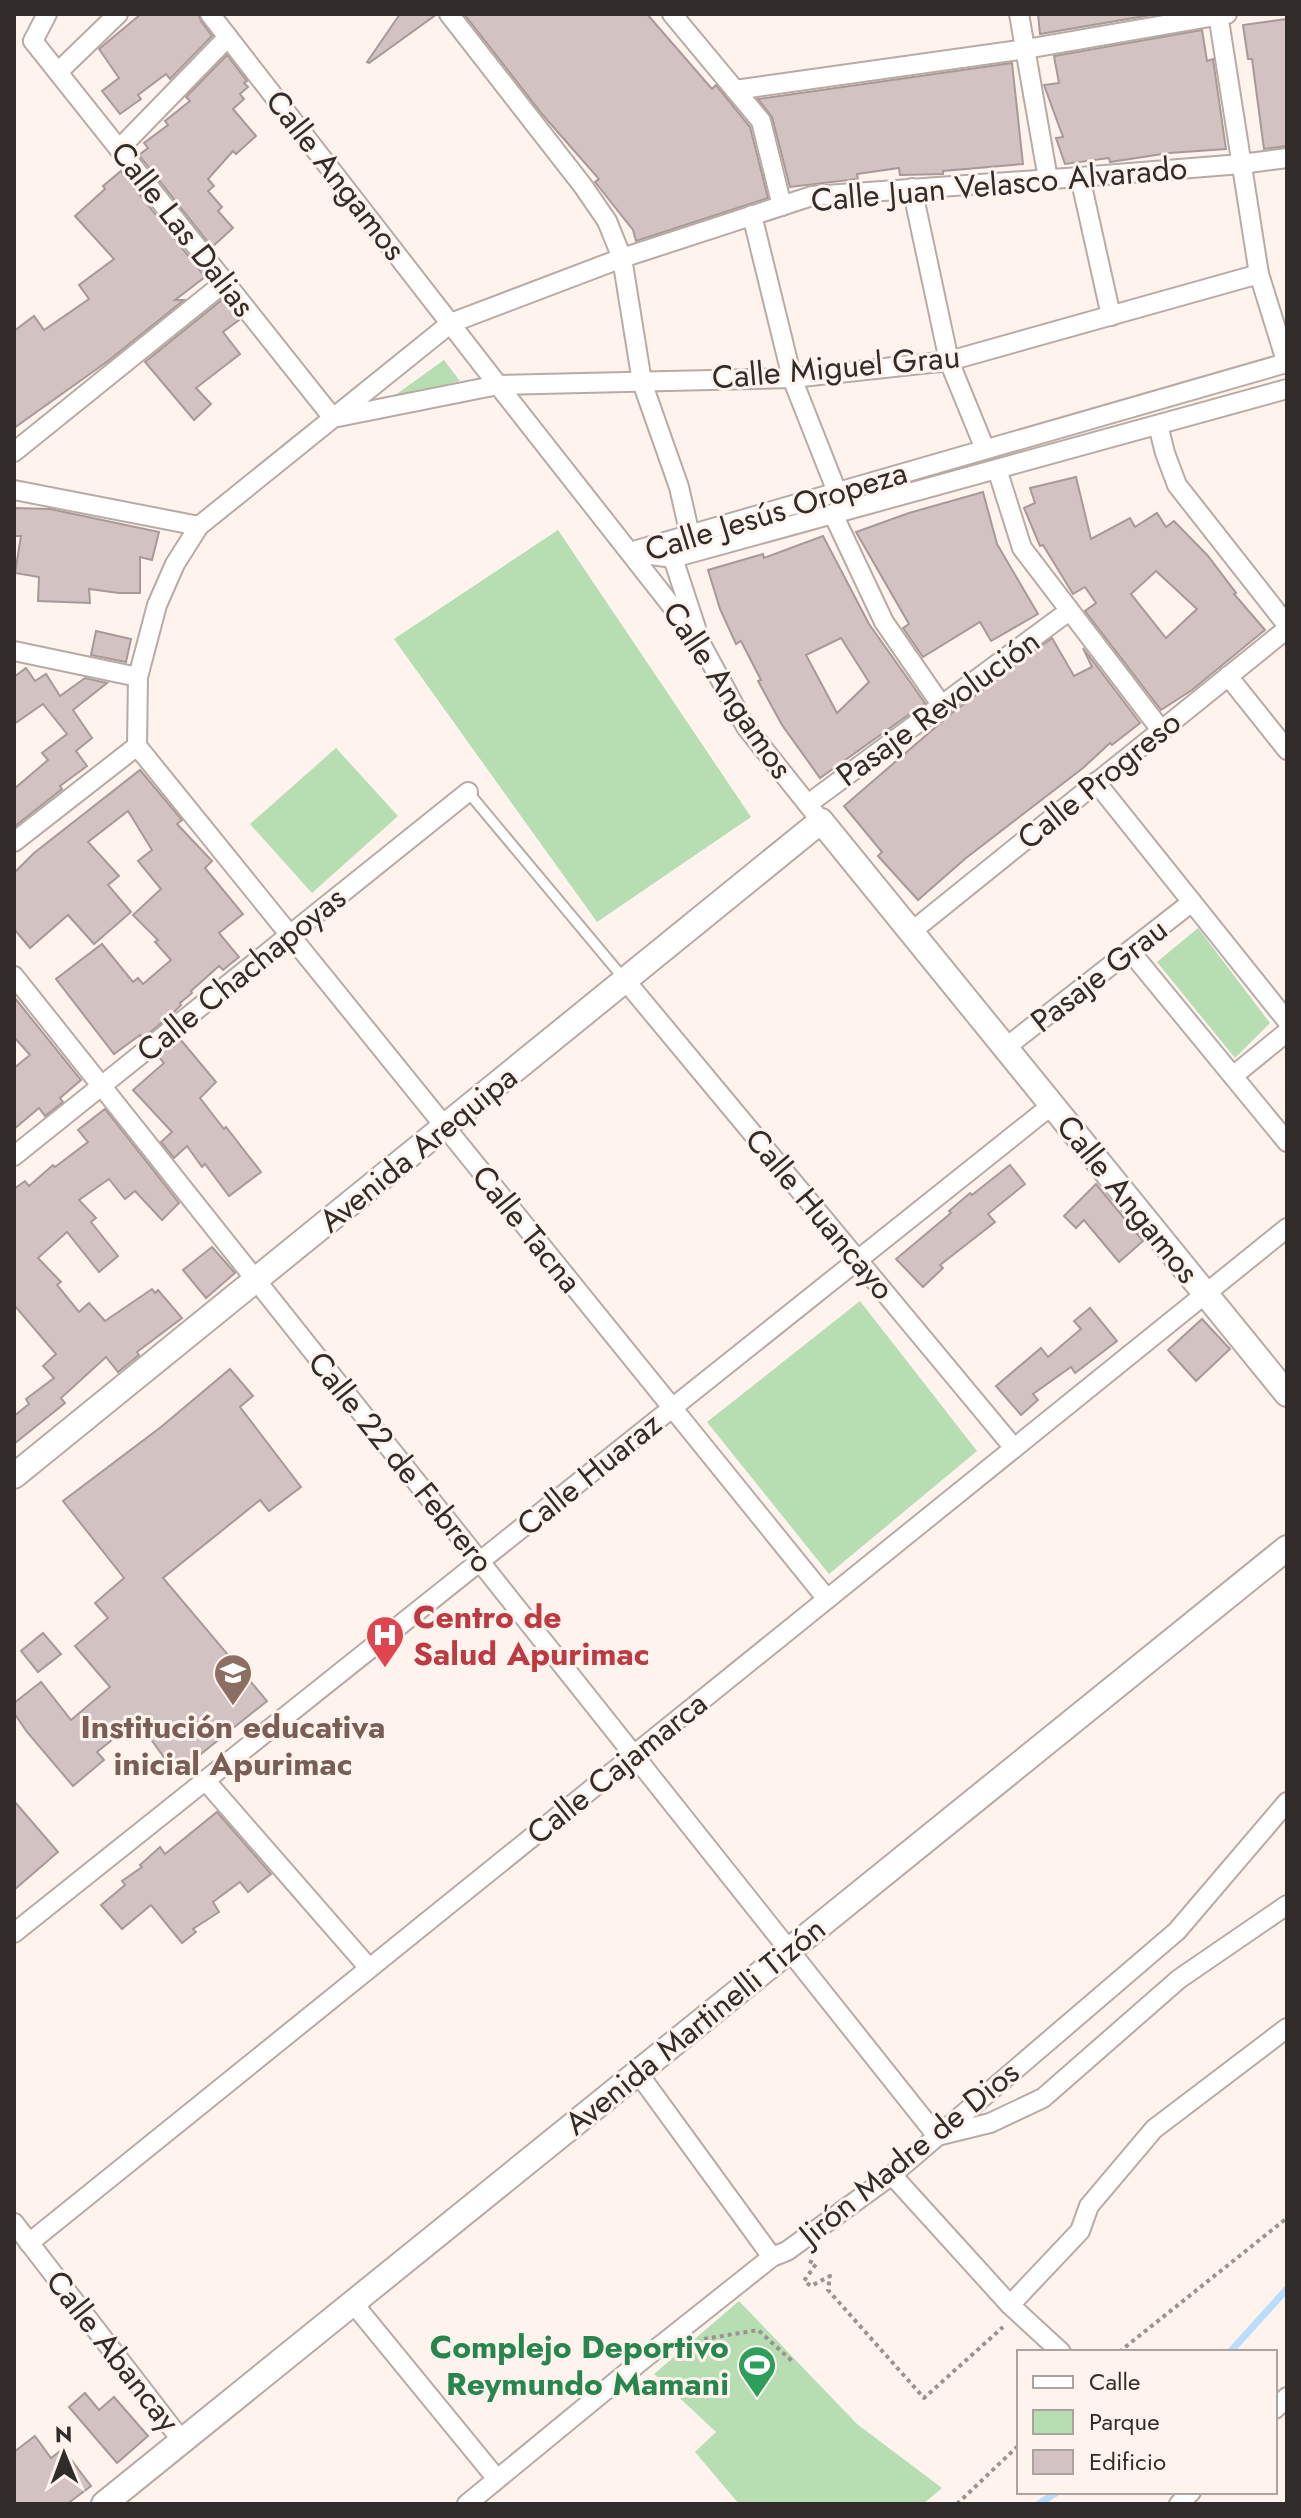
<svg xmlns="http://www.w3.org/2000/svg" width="1301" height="2518" font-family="Jost,sans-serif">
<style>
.green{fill:#b7ddb3}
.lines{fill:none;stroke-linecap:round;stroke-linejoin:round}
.stream{stroke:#b9ddfb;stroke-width:7}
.building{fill:#d2c3c2;stroke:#a89999;stroke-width:2;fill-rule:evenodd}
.service-casing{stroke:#b8aba5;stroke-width:13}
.minor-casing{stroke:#b8aba5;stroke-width:22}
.tertiary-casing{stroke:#b8aba5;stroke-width:28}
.path{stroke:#9b938f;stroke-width:4;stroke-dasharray:4 4;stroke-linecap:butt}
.service{stroke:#fff;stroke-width:9}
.minor{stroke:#fff;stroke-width:18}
.tertiary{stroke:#fff;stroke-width:24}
.labels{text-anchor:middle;stroke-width:6;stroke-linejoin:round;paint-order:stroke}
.street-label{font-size:32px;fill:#312c2a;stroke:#fef3ed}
.health-label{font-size:32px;font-weight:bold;fill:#be3a42;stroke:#fef3ed;text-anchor:start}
.education-label{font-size:32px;font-weight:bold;fill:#785e54;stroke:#fef3ed}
.leisure-label{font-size:32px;font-weight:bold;fill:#27864d;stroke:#fef3ed;text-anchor:end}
</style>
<rect width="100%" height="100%" fill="#fef3ed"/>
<g class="green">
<polygon points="444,360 460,381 391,398"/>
<polygon points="558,530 751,817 597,922 394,639"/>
<polygon points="336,748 398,816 312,893 250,824"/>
<polygon points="1198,928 1270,1023 1235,1058 1157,962"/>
<polygon points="860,1301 977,1451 829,1574 707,1422"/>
<polygon points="739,2301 857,2424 942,2488 923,2504 739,2504 695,2452 716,2432 654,2374"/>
</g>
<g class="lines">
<g class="stream">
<polyline points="1230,2352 1287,2289"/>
<polyline points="1039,2504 1057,2492"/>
</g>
</g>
<g class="building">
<polygon points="141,14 198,14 201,21 212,36 170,79 166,74 138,95 141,99 120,114 102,91 119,78 99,49"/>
<polygon points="400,14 437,14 369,63 367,62"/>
<polygon points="464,14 647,14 712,89 716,85 750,127 768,198 636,241 633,230 595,182 599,179 542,114"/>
<polygon points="1038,14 1157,14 1040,34"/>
<polygon points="1287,19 1287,146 1264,149 1252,59 1248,59 1243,25"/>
<polygon points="1202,30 1207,61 1213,59 1226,149 1169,153 1110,162 1109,158 1065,164 1056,138 1063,137 1044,85 1059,83 1054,56"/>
<polygon points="227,55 247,81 244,83 248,87 240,94 244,99 233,109 256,136 236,154 233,151 208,179 214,186 208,191 222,207 218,211 233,228 212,247 139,155 148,148 144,143 168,125 165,121 190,101 186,97"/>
<polygon points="1012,63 1023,164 943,171 943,174 900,175 899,168 857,174 858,179 790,187 772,117 758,99"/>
<polygon points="121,171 205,277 175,300 184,300 108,361 14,428 14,331 34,316 44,330 89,299 79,285 114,259 75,216 105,189 103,186"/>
<polygon points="223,299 239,320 223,332 240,354 196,388 211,404 194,420 145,362"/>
<path d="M1076,477L1091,539L1130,518L1135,527L1157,513L1166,527L1174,521L1208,556L1236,593L1234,594L1265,630L1192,690L1161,710L1085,611L1096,603L1085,587L1073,594L1043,545L1040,546L1024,508L1035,503L1030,488ZM1156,571L1197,609L1166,638L1131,594Z"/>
<polygon points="983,492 997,544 1038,614 991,641 980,622 923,657 903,628 909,624 856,532 909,513"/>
<polygon points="14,508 50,509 159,532 152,560 140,557 140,593 119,593 89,589 90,603 38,601 39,577 15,573 21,536 14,536"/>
<path d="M823,536L869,624L925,703L820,778L782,725L758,681L761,680L741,641L736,644L720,609L708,570L763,554L764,558ZM841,638L869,682L837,713L806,655Z"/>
<polygon points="96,631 131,639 126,662 91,655"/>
<polygon points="1052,638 1074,676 1092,667 1083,648 1140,723 1112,745 1110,743 1083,768 966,858 918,900 878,856 882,852 844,806 952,713"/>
<polygon points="26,668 35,681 46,674 60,696 85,678 107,683 73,710 92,738 76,751 87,766 60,786 62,789 14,827 14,789 48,760 42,753 67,734 43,704 14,724 14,677"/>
<polygon points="140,770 182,820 177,824 212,861 205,868 243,914 219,933 239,957 223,970 219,966 191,991 192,993 180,1003 181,1005 170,1016 143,1038 140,1035 114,1054 56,979 102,944 133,982 138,978 143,984 171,960 155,942 158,940 133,915 161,889 138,861 152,850 128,811 88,842 119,876 108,885 131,912 94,944 68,915 30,948 14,929 14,873 34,853"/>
<polygon points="14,997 81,1080 60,1098 63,1102 45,1116 39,1108 14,1129 14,1068 30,1055 14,1037"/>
<polygon points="180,1039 216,1082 200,1098 224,1129 226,1127 261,1172 229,1196 205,1164 202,1167 187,1146 174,1158 161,1142 172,1132 133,1090 164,1063 158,1056"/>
<polygon points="105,1109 179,1203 162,1220 135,1191 125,1199 109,1179 79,1200 96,1218 91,1222 118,1256 99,1272 67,1232 38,1258 61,1282 57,1285 79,1312 89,1303 105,1321 152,1289 155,1293 158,1290 182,1318 137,1352 139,1355 118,1372 106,1357 61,1398 65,1403 14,1444 14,1416 29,1404 26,1399 54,1378 43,1366 56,1354 14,1305 14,1189 25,1181 29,1186 53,1165 55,1167 88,1142 78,1130"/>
<polygon points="1010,1165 1025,1184 988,1214 995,1222 940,1265 943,1268 923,1287 896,1259 951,1213 949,1211 970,1193 972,1195"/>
<polygon points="1096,1184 1143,1241 1119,1262 1084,1220 1076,1228 1064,1216"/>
<polygon points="212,1247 235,1273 206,1298 183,1270"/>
<polygon points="1090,1308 1117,1341 1075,1373 1071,1367 1033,1394 1038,1400 1021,1415 996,1386 1041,1348 1048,1357 1081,1329 1074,1321"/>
<polygon points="1202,1319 1230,1349 1196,1381 1168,1350"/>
<polygon points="230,1369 253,1396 240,1407 301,1487 269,1511 260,1500 163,1578 267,1701 176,1774 137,1720 97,1752 104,1760 73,1786 27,1732 14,1713 14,1703 41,1682 71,1720 110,1687 75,1646 108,1618 95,1603 124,1578 63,1501 161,1427"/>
<polygon points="43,1633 61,1654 38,1672 21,1651"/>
<polygon points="14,1801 58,1852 14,1890"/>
<polygon points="217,1812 271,1874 248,1892 240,1882 213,1902 219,1912 193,1929 196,1932 182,1943 151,1905 122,1929 101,1905 125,1885 122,1881 142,1867 140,1865 160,1847 165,1854"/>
<polygon points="85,2393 99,2410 114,2397 148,2436 117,2463 69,2407"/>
<polygon points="35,2436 51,2458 63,2449 91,2486 67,2504 14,2504 14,2452"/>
</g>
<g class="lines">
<defs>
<polyline id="service" points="468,792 625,980"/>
<g id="minor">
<polyline points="47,14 33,41 333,418"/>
<polyline points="210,14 498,385 700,642 746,727 821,821"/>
<polyline points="449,14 583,186 607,221 622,258 642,382 679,487 690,535"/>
<polyline points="672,14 761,121 782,206"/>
<polyline points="1019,14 1048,179"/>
<polyline points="1218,14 1259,274 1287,364"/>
<polyline points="58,72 118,14"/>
<polyline points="735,90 1026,49 1227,14"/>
<polyline points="119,149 228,37"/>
<polyline points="1080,177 1111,316"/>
<polyline points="912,188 949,361 985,449"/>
<polyline points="752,215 792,378 837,492"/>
<polyline points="338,417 498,385 792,378 949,361 1259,274"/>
<polyline points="1158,425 1165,453 1177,485 1287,625"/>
<polyline points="14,452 225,282"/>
<polyline points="997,469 1022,548 1161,730"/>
<polyline points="14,490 199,526"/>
<polyline points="833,514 884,622 942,706"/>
<polyline points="670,549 696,628"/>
<polyline points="630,552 1286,363"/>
<polyline points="636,553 673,558 1287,389"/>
<polyline points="14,651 138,677"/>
<polyline points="1228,676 1287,750"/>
<polyline points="137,746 138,677 157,605 175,564 199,526 451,323 622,258 812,196 1080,177 1241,164 1287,158"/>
<polyline points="137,746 827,1599"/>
<polyline points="1096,782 1287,1021"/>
<polyline points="808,804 1069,611"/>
<polyline points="14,842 137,746"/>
<polyline points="911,932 1287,629"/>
<polyline points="1130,951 1287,1142"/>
<polyline points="14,976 937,2136 990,2123 1043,2098 1179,1979 1287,1905"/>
<polyline points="625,980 1014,1448"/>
<polyline points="1005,1048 1192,902"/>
<polyline points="1233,1076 1287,1032"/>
<polyline points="14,1156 468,792"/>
<polyline points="205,1780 369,1968"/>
<polyline points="14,1933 1052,1105"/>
<polyline points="638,2073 772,2257"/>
<polyline points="892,2175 1010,2305 1061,2352"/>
<polyline points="14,2223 182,2441"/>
<polyline points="29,2243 1287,1228"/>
<polyline points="353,2303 497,2479"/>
<polyline points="1010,2305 1080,2231 1089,2206 1154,2129 1287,2028"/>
<polyline points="1275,2409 1287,2397"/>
<polyline points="467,2504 641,2361 772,2257 787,2251 892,2175 1177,1931 1287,1802"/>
<polyline points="1179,2504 1191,2492"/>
</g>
<g id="tertiary">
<polyline points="14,1476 821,821 1287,1394"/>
<polyline points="104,2504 1287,1548"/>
</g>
</defs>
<use href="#service" class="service-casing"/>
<use href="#minor" class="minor-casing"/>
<use href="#tertiary" class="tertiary-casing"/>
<g class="path">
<polyline points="809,2261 816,2264 804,2281 811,2286 830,2276 828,2290 924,2398 1003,2327"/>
<polyline points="704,2339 758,2330 793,2362"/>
<polyline points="1119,2352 1287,2218"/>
<polyline points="957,2504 1019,2445"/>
</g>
<use href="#service" class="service"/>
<use href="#minor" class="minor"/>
<use href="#tertiary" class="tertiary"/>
</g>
<defs>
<symbol id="hospital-pin" viewBox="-11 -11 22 30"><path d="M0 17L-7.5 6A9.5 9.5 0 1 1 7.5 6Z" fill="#e0444e" stroke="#fef3ed"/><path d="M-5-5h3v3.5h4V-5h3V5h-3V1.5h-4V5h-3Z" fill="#fff"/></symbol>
<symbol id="school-pin" viewBox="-11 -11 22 30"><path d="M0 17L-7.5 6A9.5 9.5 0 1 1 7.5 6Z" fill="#8d6e63" stroke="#fef3ed"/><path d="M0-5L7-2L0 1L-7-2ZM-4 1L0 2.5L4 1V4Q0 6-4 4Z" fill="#fff"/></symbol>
<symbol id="stadium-pin" viewBox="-11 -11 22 30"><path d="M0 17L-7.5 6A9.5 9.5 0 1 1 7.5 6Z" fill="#2e9e5b" stroke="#fef3ed"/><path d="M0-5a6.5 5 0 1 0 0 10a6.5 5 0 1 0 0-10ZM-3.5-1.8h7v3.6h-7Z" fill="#fff"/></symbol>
</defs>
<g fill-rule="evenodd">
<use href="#hospital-pin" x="363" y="1613" width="44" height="60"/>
<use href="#school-pin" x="211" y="1651" width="44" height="60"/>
<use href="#stadium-pin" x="735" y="2343" width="44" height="60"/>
</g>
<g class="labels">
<g class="street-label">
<text transform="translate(336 175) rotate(52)" y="11">Calle Angamos</text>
<text transform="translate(999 184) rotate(-5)" y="11">Calle Juan Velasco Alvarado</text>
<text transform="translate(183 229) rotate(52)" y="11">Calle Las Dalias</text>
<text transform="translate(836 367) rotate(-5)" y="11">Calle Miguel Grau</text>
<text transform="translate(776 511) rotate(-17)" y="11">Calle Jesús Oropeza</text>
<text transform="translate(728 690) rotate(56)" y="11">Calle Angamos</text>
<text transform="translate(938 708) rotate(-36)" y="11">Pasaje Revolución</text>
<text transform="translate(1099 780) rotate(-39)" y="11">Calle Progreso</text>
<text transform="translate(241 974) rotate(-39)" y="11">Calle Chachapoyas</text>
<text transform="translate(1099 975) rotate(-38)" y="11">Pasaje Grau</text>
<text transform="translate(418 1149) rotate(-39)" y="11">Avenida Arequipa</text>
<text transform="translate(1128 1199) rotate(51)" y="11">Calle Angamos</text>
<text transform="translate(820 1214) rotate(50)" y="11">Calle Huancayo</text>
<text transform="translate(527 1229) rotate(51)" y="11">Calle Tacna</text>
<text transform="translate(401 1462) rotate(51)" y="11">Calle 22 de Febrero</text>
<text transform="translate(589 1474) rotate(-39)" y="11">Calle Huaraz</text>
<text transform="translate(617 1768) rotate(-39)" y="11">Calle Cajamarca</text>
<text transform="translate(695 2026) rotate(-39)" y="11">Avenida Martinelli Tizón</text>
<text transform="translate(909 2153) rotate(-39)" y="11">Jirón Madre de Dios</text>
<text transform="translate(113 2351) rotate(52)" y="11">Calle Abancay</text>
</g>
<g class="health-label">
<text x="413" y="1628">Centro de<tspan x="413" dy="37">Salud Apurimac</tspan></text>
</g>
<g class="education-label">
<text x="233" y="1738">Institución educativa<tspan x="233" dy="37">inicial Apurimac</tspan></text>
</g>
<g class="leisure-label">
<text x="729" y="2358">Complejo Deportivo<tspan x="729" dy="37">Reymundo Mamani</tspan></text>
</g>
</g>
<rect width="1301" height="2518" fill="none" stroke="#312c2a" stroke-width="32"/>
<rect x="1017" y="2350" width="260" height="144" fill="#fef3ed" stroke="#aca39f" stroke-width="2"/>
<rect x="1033" y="2376" width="40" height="12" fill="#ffffff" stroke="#aca39f" stroke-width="2"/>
<text x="1089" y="2390" font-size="24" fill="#312c2a">Calle</text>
<rect x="1033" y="2410" width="40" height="24" fill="#b7ddb3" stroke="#aca39f" stroke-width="2"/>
<text x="1089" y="2430" font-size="24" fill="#312c2a">Parque</text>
<rect x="1033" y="2450" width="40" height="24" fill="#d2c3c2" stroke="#aca39f" stroke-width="2"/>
<text x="1089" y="2470" font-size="24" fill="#312c2a">Edificio</text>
<g transform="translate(64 2454) rotate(359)" stroke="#fef3ed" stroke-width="6" paint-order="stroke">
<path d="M0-6L14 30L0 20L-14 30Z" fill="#312c2a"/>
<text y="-12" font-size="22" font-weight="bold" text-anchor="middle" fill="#312c2a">N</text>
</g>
</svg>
